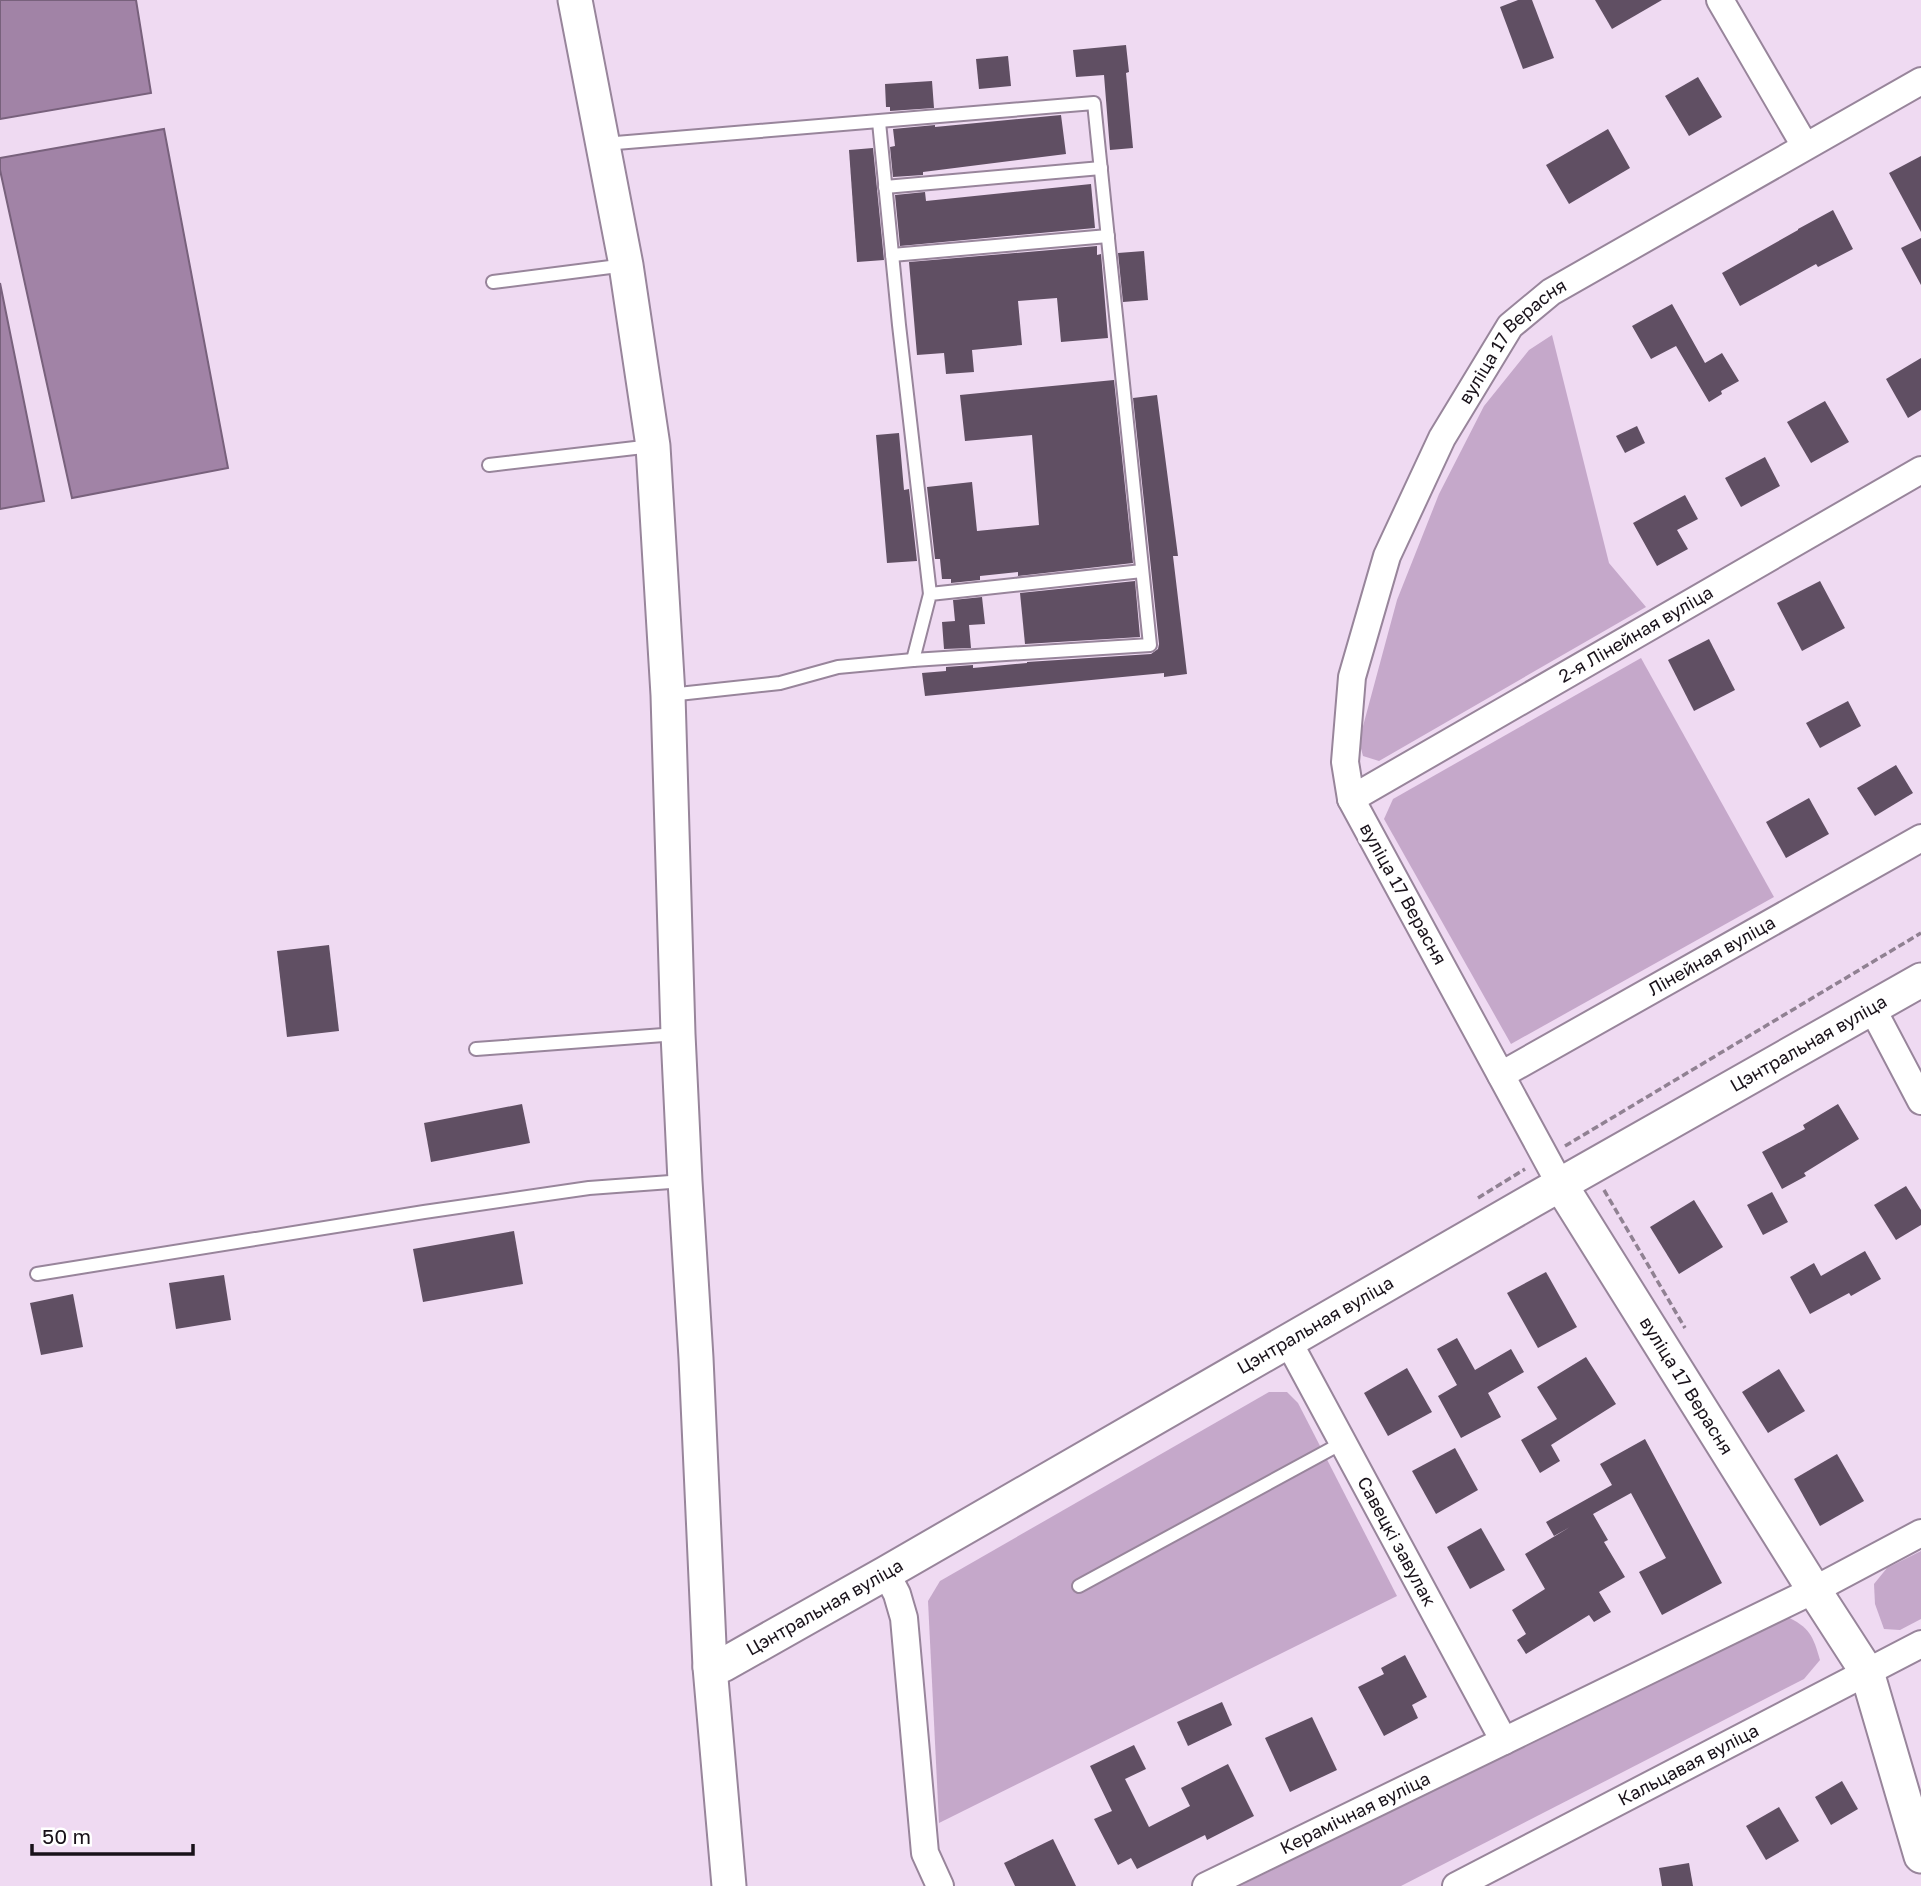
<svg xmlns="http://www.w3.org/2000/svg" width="1921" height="1886" font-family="'Golos Text',sans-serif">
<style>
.green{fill:#c5a8ca}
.water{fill:#a183a6;stroke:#78617c;stroke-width:2}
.building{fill:#604f63}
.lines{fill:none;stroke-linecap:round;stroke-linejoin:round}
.service-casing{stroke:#98859b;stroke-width:16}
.minor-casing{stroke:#98859b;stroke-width:30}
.tertiary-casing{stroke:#98859b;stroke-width:37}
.path{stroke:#908192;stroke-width:3.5;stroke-dasharray:7 3.5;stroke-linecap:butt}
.service{stroke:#fff;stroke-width:12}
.minor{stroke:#fff;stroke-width:26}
.tertiary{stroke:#fff;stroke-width:33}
.labels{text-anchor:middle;stroke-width:7;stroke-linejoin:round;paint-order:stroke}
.street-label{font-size:18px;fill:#19121a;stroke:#fff}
</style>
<rect width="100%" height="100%" fill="#efdaf2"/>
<g class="green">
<polygon points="1552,335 1609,563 1646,607 1379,761 1363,756 1359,741 1397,600 1439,494 1484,406 1529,350"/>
<polygon points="1641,658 1774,897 1511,1044 1384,819 1393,799"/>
<polygon points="1269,1392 1287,1392 1298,1403 1397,1596 939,1823 928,1601 940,1581"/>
<polygon points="1921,1551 1921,1619 1900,1630 1884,1629 1875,1604 1874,1584 1887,1568"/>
<path d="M1785,1616C1810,1627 1813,1636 1820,1660L1804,1679L1401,1886H1240L1486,1762Z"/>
</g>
<g class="water">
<polygon points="0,0 136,0 151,93 0,119"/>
<polygon points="164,129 228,468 72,498 0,170 0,158"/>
<polygon points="0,283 44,501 0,509"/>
</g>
<g class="building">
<polygon points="1518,0 1532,0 1554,58 1523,69 1500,7"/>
<polygon points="1595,0 1662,0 1612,29"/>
<polygon points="1126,45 1129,72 1126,73 1133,148 1110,150 1104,75 1076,77 1073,50"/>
<polygon points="1008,56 1011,86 979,89 976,59"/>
<polygon points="1698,77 1722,117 1689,136 1665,96"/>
<polygon points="932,81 934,108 890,111 890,107 886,107 885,84"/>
<polygon points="1061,115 1066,154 923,172 923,175 893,177 890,147 895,146 893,129 935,125 935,127"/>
<polygon points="1608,129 1630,168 1569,204 1546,165"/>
<polygon points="873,148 884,260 857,262 849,150"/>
<polygon points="1921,156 1921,232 1889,173"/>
<polygon points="1091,184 1095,228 900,246 895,195 925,192 926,201"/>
<polygon points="1833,210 1853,249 1818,267 1816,264 1740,306 1722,273 1798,230 1798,229"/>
<polygon points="1921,238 1921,285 1901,248"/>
<polygon points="1097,246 1097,255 1101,254 1108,338 1061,342 1057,298 1018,301 1022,345 972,350 974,372 946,374 944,353 917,355 909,262"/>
<polygon points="1144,251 1148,300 1123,302 1118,253"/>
<polygon points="1672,304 1705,363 1722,353 1739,381 1721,391 1722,394 1709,402 1676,346 1651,359 1632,326"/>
<polygon points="1921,358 1921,410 1908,418 1886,379"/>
<polygon points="1114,380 1133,563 1018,576 1018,572 980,576 980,580 951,583 951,579 942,579 940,559 935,559 927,487 972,482 977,531 1039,525 1032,435 965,441 960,395"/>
<polygon points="1157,395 1178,556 1173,556 1187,674 1164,677 1164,673 925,696 922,673 946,671 946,667 973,665 973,668 1027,663 1027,662 1151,654 1158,649 1159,644 1133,398"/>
<polygon points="1825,401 1849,442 1811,463 1787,422"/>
<polygon points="1637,426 1645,443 1625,453 1616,436"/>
<polygon points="899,433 904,490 909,489 917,561 887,563 876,435"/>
<polygon points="1765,457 1780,486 1741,507 1725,478"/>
<polygon points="1685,495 1698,519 1677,530 1688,549 1657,566 1633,523"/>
<polygon points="1135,581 1140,637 1025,644 1020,593"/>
<polygon points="1820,581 1845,628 1802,651 1777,603"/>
<polygon points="982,597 985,624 969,625 971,648 944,649 942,622 955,621 953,600"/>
<polygon points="1709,639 1735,690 1694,711 1668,660"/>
<polygon points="1848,701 1861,726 1820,748 1806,723"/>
<polygon points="1896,765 1913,793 1875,816 1857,788"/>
<polygon points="1809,798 1829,834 1786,858 1766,822"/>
<polygon points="329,945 339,1031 287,1037 277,951"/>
<polygon points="522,1104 530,1143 431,1162 424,1123"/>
<polygon points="1838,1104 1859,1139 1804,1173 1806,1176 1782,1189 1762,1152 1805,1129 1803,1125"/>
<polygon points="1906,1186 1921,1210 1921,1225 1896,1240 1874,1205"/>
<polygon points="1772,1192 1788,1222 1763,1235 1747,1205"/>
<polygon points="1694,1200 1723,1247 1679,1274 1650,1227"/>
<polygon points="514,1231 523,1284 423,1302 413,1249"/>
<polygon points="1865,1251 1881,1279 1851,1296 1849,1293 1810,1314 1790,1277 1814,1263 1821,1276"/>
<polygon points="1546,1272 1577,1327 1538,1348 1507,1293"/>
<polygon points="224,1275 231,1320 176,1329 169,1283"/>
<polygon points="73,1294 83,1347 41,1355 30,1303"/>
<polygon points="1457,1338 1475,1370 1511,1349 1524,1372 1488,1393 1501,1417 1461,1438 1438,1396 1457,1385 1437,1349"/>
<polygon points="1586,1357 1616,1404 1551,1445 1560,1461 1540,1473 1521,1440 1557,1419 1537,1387"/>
<polygon points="1407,1368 1432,1412 1388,1436 1364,1393"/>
<polygon points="1779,1369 1805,1411 1768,1433 1742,1392"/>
<polygon points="1645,1439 1722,1583 1662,1615 1639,1572 1666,1558 1631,1493 1593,1514 1608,1540 1604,1542 1625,1577 1599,1592 1611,1612 1594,1622 1589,1615 1526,1654 1517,1640 1526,1634 1512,1610 1545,1589 1525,1554 1570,1527 1554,1536 1546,1522 1612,1485 1600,1464"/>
<polygon points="1455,1448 1478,1490 1436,1514 1412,1471"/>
<polygon points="1837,1454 1864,1501 1820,1526 1794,1479"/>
<polygon points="1481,1528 1505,1570 1470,1589 1447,1547"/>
<polygon points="1405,1655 1427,1697 1412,1705 1418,1718 1384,1736 1358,1687 1384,1674 1381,1668"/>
<polygon points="1222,1702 1232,1725 1188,1746 1177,1722"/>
<polygon points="1312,1717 1337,1770 1290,1792 1265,1738"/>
<polygon points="1134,1745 1146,1769 1125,1779 1149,1827 1190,1806 1181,1788 1228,1764 1254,1816 1207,1840 1205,1835 1137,1869 1131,1858 1118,1865 1094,1819 1112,1811 1090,1766"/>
<polygon points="1842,1781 1858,1809 1831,1825 1815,1797"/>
<polygon points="1779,1807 1799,1841 1766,1860 1746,1826"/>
<polygon points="1053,1839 1076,1886 1015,1886 1004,1863"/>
<polygon points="1689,1863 1693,1886 1662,1886 1659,1868"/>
</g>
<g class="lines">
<defs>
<g id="service">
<polyline points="879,122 899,325 930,594"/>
<polyline points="604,144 1094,103 1150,645 913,660 838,667 780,683 669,695"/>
<polyline points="885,187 1101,168"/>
<polyline points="892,255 1108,236"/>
<polyline points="493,282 626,265"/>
<polyline points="489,465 652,446"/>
<polyline points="913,660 930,594 1142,571"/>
<polyline points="476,1049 677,1034"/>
<polyline points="37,1274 424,1212 589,1188 684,1181"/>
<polyline points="1079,1586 1342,1443"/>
</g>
<g id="minor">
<polyline points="1720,0 1805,146"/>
<path id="s1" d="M1351,799L1921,470"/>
<polyline points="1872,1008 1921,1101"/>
<path id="s2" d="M1501,1075L1921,838"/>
<path id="s3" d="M1560,1184L1351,799L1345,762L1352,677L1387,556L1442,438L1510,326L1551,292L1921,81"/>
<path id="s4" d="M1288,1341L1504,1741"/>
<polyline points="886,1573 897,1594 904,1618 925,1853 940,1886"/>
<path id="s5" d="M1206,1886L1814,1590L1921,1533"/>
<path id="s6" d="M1456,1886L1921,1644"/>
</g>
<g id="tertiary">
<polyline points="575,0 626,265 653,446 668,695 678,1034 685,1181 696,1358 710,1667 729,1886"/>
<path id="s7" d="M1560,1184L1814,1590L1867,1672L1921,1856"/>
<path id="s8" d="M710,1667L723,1665L886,1573L1533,1200L1921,980"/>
</g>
</defs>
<use href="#service" class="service-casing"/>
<use href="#minor" class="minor-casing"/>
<use href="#tertiary" class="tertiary-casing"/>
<g class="path">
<polyline points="1565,1146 1921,933"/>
<polyline points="1604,1190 1685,1328"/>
<polyline points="1478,1198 1525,1169"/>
</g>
<use href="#service" class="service"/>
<use href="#minor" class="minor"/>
<use href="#tertiary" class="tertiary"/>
</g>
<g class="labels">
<g class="street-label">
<text dy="6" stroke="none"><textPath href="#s3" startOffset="938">вуліца 17 Верасня</textPath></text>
<text dy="6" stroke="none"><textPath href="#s1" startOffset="329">2-я Лінейная вуліца</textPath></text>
<text transform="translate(1403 894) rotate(61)" y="6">вуліца 17 Верасня</text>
<text dy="6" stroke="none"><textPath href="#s2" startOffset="242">Лінейная вуліца</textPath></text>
<text dy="6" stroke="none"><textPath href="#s8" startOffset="1264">Цэнтральная вуліца</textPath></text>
<text dy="6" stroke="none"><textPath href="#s8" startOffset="696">Цэнтральная вуліца</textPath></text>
<text dy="6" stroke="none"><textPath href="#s7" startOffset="238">вуліца 17 Верасня</textPath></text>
<text dy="6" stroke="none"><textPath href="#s4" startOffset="228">Савецкі завулак</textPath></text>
<text dy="6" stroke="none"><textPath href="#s8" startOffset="130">Цэнтральная вуліца</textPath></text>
<text dy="6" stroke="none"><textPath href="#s6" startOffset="262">Кальцавая вуліца</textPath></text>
<text dy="6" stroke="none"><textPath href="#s5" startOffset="166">Керамічная вуліца</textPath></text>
</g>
</g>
<path d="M32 1844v10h161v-10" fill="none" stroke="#19121a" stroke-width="3.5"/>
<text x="42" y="1844" font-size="21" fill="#19121a" stroke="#ffffff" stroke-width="5" paint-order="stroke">50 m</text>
</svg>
